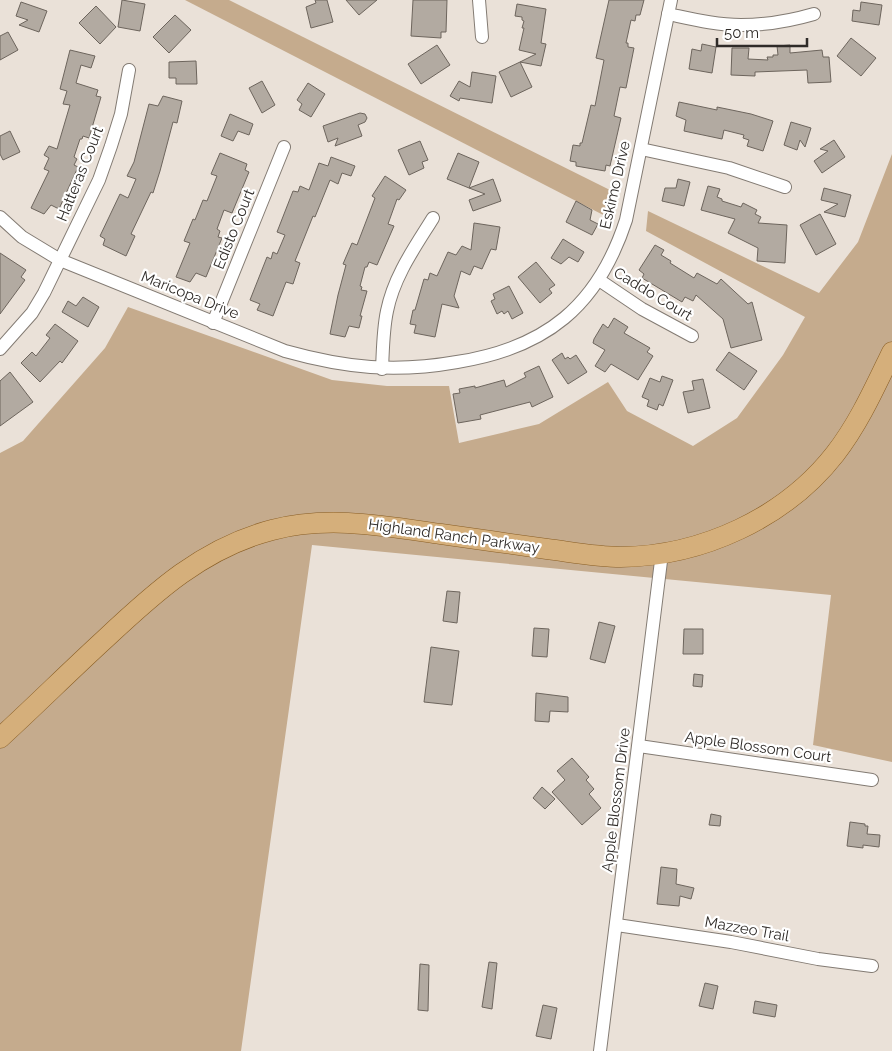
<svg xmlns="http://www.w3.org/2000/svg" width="892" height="1051" font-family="Raleway,sans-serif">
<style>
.green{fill:#c5ab8d}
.building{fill:#b2aaa1;stroke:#6d655d}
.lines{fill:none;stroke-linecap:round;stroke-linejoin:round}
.street-casing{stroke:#837b73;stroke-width:14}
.primary-casing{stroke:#895e25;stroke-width:21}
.street{stroke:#fff;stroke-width:12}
.primary{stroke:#d5af7b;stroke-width:20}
.labels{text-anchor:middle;stroke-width:4.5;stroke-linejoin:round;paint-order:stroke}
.street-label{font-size:15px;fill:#2f2b28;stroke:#fff}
</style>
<rect width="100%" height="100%" fill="#eae1d8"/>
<g class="green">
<polygon points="185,0 229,0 618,194 613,220"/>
<polygon points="892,154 892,762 813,745 831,595 312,545 241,1051 0,1051 0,453 23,441 105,348 128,307 332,380 387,386 449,386 459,443 539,424 608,382 627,411 693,446 737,418 783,355 805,317 646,231 648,211 819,293 858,242"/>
</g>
<g class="building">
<polygon points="122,0 145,4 140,31 118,27"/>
<polygon points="315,0 327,0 333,22 311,28 306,7 316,3"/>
<polygon points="346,0 377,0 359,15"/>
<polygon points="413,0 447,0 446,32 441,32 441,38 411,36"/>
<polygon points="609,0 644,0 640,15 636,15 635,21 631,20 626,43 628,43 628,47 634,48 626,88 620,87 614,116 621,118 610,166 606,165 605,171 576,166 576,162 570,161 573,145 580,146 580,143 582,143 591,105 595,106 604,60 596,58"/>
<polygon points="21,2 47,11 39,32 19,25 28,20 16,16"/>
<polygon points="861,2 882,5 879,25 852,21 853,10 860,11"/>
<polygon points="517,4 546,9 541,43 546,44 541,66 520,62 536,54 519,50 524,28 522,28 524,21 522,20 522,17 515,16"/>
<polygon points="96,6 116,27 100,44 79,23"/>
<polygon points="175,15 191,30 169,53 153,37"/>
<polygon points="8,32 18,50 0,60 0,36"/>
<polygon points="851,38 876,58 861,76 837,56"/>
<polygon points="702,44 716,47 712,73 689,69 692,49 701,51"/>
<polygon points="437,45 450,65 421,84 408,64"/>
<polygon points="790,45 790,53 822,50 823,57 829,57 831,82 808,83 807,70 755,72 755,76 731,75 732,48 749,48 748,59 768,60 767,57 773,57 773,55 778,55 777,46"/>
<polygon points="70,50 95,56 91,68 81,65 76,83 98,90 96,96 101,97 89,138 83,136 82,139 80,139 74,157 77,159 74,165 78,167 59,209 51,205 44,214 31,208 49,171 44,169 49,158 44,155 49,146 57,149 70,105 63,104 67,91 60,89"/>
<polygon points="196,61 197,84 176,84 176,78 169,78 169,62"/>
<polygon points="520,62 532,87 511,97 499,72"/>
<polygon points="472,72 496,76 492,103 460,98 459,101 450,96 459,81 470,87"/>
<polygon points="262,81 275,105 262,113 249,88"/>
<polygon points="308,83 325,94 311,117 299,110 302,104 297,100"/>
<polygon points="163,96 182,101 177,123 173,122 160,171 153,193 151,192 131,234 135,236 126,256 103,245 105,239 100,236 120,194 128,198 136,179 127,176 134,162 149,104 158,106"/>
<polygon points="679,102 717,110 717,107 751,114 773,121 763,151 747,146 749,140 743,138 744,135 724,130 722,139 684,131 686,120 676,116"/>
<polygon points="360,113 365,114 367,118 365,122 358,125 362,136 335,146 338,138 328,142 323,126"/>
<polygon points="230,114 253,124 249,135 238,131 233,141 221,136"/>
<polygon points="791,122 811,128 805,147 800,140 797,150 784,145"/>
<polygon points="10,131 20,152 3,160 0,154 0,136"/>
<polygon points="834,140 845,157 822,173 814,161 828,151 820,149"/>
<polygon points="420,141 428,160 422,162 424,168 409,175 398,150"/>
<polygon points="220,153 247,164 245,170 249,172 232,213 224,210 217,229 220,231 218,237 222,238 206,277 196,273 190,282 176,277 190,243 184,241 193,219 195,220 203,200 207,201 217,176 211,174"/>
<polygon points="458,153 479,162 469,188 447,179"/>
<polygon points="331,157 355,166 351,176 342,173 338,184 330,180 315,217 313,216 295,261 300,263 293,284 286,282 273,316 257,310 260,304 250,300 267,257 271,259 273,252 277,254 285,235 277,232 293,191 298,192 300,186 309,190 319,163 328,166"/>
<polygon points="385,176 406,190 399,200 397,199 388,224 394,226 377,265 369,262 367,267 365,267 360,286 362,287 361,290 367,291 360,316 362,316 359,328 349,326 345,337 330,334 338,295 346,265 343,264 352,243 357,245 375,198 372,196"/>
<polygon points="493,179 501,201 473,211 469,200 485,194 469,188"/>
<polygon points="678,179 690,182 684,206 662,201 665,188 676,188"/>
<polygon points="708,186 720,189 717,197 722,199 722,201 741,207 743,203 757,210 755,214 761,217 758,223 787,225 785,263 757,261 758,248 728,233 735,219 701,210"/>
<polygon points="824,188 851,195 845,217 824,212 838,204 821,200"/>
<polygon points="576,201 592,210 590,220 598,224 592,235 566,222"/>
<polygon points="820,214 836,244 816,255 800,225"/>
<polygon points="474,223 500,227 496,250 491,249 482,269 474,266 470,275 461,271 454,296 459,308 442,304 435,337 414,333 416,325 410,324 413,310 415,310 424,279 428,280 430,273 437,276 448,252 456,255 462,246 471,250"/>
<polygon points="563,239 584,252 578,262 569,257 561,264 551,258"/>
<polygon points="655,245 664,250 661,255 671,261 670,263 694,278 697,273 717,284 721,279 748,304 752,302 762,340 731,348 723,319 696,295 693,301 685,297 682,302 642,278 644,274 639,270"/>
<polygon points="0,253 26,270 21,277 25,280 0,314"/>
<polygon points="536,262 555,285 549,289 552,293 540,303 518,277"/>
<polygon points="509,286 523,313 512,319 508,311 504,314 502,311 497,314 491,301 495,299 493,294"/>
<polygon points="83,297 99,307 88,327 62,312 68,301 76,306"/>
<polygon points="614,318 628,327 624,333 650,348 647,352 653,356 638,380 611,364 605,372 595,366 605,350 593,343 594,339 603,324 608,328"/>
<polygon points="55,324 78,341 62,363 60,361 40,382 21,363 32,352 36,356 50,338 46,335"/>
<polygon points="729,352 757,371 744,390 716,370"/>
<polygon points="562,353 565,359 568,357 570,359 576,355 587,372 568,384 552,360"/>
<polygon points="539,366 553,397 532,407 530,402 480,415 481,419 458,423 453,394 460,393 459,389 475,386 475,388 504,380 506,387 526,377 524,373"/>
<polygon points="10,372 33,402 0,426 0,381"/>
<polygon points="662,376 673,380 663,406 659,404 657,410 647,406 649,400 642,397 650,378 660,382"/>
<polygon points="703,379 710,408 688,413 683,392 694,390 692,381"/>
<polygon points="447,591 460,592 457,623 443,621"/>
<polygon points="599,622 615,626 605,663 590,659"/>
<polygon points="534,628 549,629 547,657 532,656"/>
<polygon points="684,629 703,629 703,654 683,654"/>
<polygon points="431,647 459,651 452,705 424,702"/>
<polygon points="694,674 703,675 702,687 693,686"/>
<polygon points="536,693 568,697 568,712 550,711 549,722 535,721"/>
<polygon points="572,758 589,777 586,780 594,789 589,794 601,808 582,825 552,792 565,780 557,771"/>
<polygon points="542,787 555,799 545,809 533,798"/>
<polygon points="711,814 721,816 720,826 709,825"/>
<polygon points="850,822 865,824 865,826 868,826 867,834 880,835 879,847 863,845 863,848 847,846"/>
<polygon points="661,867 677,869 676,884 694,888 691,899 680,896 679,906 657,904"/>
<polygon points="489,962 497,963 492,1009 482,1007"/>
<polygon points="420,964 429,965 428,1011 418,1010"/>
<polygon points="705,983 718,986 713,1009 699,1006"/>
<polygon points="755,1001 777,1005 775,1017 753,1013"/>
<polygon points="543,1005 557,1008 551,1039 536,1036"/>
</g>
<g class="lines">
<defs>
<g id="street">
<polyline points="479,0 482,37"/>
<path d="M668,14C692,19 716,25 741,25C766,25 790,21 814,14"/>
<polyline points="641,149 729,168 785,187"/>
<path d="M0,217L22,237L60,260L285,351C346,368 395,373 457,362C546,348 598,306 626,220L671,0"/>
<polyline points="599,280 642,309 692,336"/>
<polyline points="213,323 284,147"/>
<polyline points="0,349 32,313 44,293 99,180 111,146 121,114 129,70"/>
<path d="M382,369C383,349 383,330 387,311C394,276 415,247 433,218"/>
<polyline points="639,746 872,780"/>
<polyline points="617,925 731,942 818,959 872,966"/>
<polyline points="600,1051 662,553"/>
</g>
<path id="primary" d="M0,738C35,706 69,672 105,639C155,592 203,548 272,530C328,515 385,526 441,534C476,539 512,544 547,549C571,552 596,557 621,557C702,556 785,518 835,454C859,423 875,387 892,352"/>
</defs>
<use href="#street" class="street-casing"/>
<use href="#primary" class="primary-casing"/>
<use href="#street" class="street"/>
<use href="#primary" class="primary"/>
</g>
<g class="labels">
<g class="street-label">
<text transform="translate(80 174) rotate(-68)" y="5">Hatteras Court</text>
<text transform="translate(615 185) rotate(-77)" y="5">Eskimo Drive</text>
<text transform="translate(234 229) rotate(-68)" y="5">Edisto Court</text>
<text transform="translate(653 294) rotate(31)" y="5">Caddo Court</text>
<text transform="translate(190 295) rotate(22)" y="5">Maricopa Drive</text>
<text transform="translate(454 536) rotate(8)" y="5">Highland Ranch Parkway</text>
<text transform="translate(758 747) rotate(8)" y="5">Apple Blossom Court</text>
<text transform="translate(616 800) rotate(-83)" y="5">Apple Blossom Drive</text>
<text transform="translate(747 929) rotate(10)" y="5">Mazzeo Trail</text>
</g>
</g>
<path d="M717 38v8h90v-8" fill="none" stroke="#2f2b28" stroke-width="2.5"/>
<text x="724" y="38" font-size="15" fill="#2f2b28" stroke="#ffffff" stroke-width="4" paint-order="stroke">50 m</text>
</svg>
